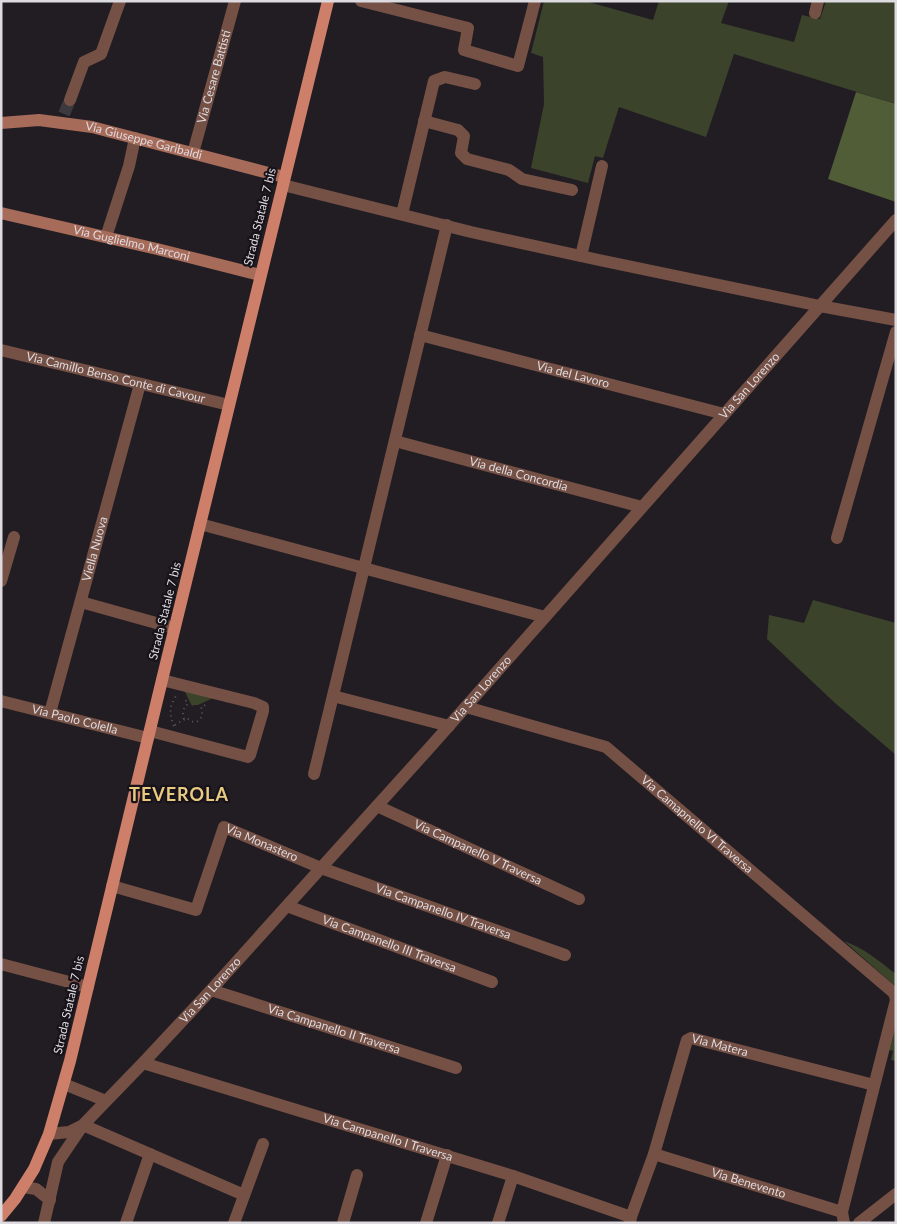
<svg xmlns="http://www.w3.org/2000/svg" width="897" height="1224" font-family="Lato,sans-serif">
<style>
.green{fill:#3b432b}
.forest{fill:#505d37}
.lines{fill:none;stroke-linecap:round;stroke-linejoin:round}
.street-tunnel{stroke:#3d3a3f;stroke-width:12;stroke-dasharray:12 6;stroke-linecap:butt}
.path{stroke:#5c585e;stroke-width:2;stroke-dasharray:1 4;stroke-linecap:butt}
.street{stroke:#755045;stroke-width:12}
.secondary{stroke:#a76b5a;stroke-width:12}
.primary{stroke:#cd7f6a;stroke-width:12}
.labels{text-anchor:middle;stroke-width:4.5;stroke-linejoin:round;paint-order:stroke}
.street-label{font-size:12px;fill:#dedbe0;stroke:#18131a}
.district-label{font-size:18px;font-weight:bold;letter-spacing:1px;fill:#e9cb80;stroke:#18131a}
</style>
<rect width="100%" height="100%" fill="#211d23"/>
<g class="green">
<polygon points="544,1 585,1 653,20 659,1 729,1 721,23 794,42 802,15 820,19 826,1 896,1 896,104 734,54 706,137 619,107 603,158 595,156 588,183 531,168 544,104 543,57 531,53"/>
<polygon points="813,600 896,623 896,755 835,703 767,639 769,615 804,623"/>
<polygon points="184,690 213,698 198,705 194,705 192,706"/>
<path d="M844,941C864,948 879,961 896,974V1061L891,1060L893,1051L879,1047L895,986Z"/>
</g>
<polygon class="forest" points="856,92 896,104 896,202 828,179"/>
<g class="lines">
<polyline class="street-tunnel" points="64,114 70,100"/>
<g class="path">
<path d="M184,719C182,713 183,708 188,704L184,698"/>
<path d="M175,725L187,718C196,727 205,719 201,707L208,704"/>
<path d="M174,726C169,714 169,707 176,696"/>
</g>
<g class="street">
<polyline points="361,1 468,28 464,50 518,66 535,1"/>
<polyline points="815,13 818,1"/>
<polyline points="70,100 84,62 101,54 120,1"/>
<polyline points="424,121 458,130 464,136 461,153 467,159 509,170 522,179 572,190"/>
<path id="s1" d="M193,153L235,1"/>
<polyline points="283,185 471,232 599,260 820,306 896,320"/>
<polyline points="402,214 434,81 445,77 475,84"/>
<polyline points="106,237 129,166 135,138"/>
<polyline points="581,256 602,166"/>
<path id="s2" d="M420,335L724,414"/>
<path id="s3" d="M1,350L229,405"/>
<path id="s4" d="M395,441L642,507"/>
<polyline points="200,524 545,617"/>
<polyline points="837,538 896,332"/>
<polyline points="1,581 14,537"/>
<polyline points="81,602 174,628"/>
<polyline points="333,696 449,726"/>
<path id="s5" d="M1,701L148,738"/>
<path id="s6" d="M466,707L606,747L894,993L896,999"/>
<path id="s7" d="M50,713L140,384"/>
<polyline points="150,731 248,757 250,755 263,711 263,707 254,703 162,680"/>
<polyline points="314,774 447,225"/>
<path id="s8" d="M377,806L579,899"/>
<path id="s9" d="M112,886L196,910L224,827L321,868L565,955"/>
<path id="s10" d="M287,906L492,982"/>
<polyline points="1,964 88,987"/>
<path id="s11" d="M211,990L456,1068"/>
<path id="s12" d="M143,1063L513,1176L631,1217"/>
<polyline points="64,1084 106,1101"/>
<path id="s13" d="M49,1134L69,1132L83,1125L143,1063L211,990L432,745L896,220"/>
<path id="s14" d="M654,1154L842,1212"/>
<polyline points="23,1187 36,1189 50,1200"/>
<polyline points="44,1223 58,1162 83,1125 244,1195"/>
<polyline points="126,1223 150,1154"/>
<polyline points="234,1223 263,1144"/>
<polyline points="343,1223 357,1175"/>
<polyline points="426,1223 447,1155"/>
<polyline points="498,1223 513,1176"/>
<path id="s15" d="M630,1223L631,1217L654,1154L687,1040L691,1038L874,1085"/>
<polyline points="844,1223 842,1212 896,1000"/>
<polyline points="859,1223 896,1194"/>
</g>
<g class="secondary">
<path id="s16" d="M1,123L39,120L92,127L284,177"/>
<path id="s17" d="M1,213L157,249L260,275"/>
</g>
<polyline class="primary" points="1,1216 15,1199 34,1169 49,1134 70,1061 162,680 328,1"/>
</g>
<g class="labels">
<g class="street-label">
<text dy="4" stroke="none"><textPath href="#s1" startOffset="79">Via Cesare Battisti</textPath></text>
<text dy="4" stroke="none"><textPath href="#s16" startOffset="145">Via Giuseppe Garibaldi</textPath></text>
<text transform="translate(260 217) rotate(-76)" y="4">Strada Statale 7 bis</text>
<text dy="4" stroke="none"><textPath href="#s17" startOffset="134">Via Guglielmo Marconi</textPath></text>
<text dy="4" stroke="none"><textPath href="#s2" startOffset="158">Via del Lavoro</textPath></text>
<text dy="4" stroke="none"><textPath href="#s3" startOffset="118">Via Camillo Benso Conte di Cavour</textPath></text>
<text dy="4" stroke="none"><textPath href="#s13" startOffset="1031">Via San Lorenzo</textPath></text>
<text dy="4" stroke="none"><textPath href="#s4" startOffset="128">Via della Concordia</textPath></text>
<text dy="4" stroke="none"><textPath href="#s7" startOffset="170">Viella Nuova</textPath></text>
<text transform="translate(165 611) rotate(-76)" y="4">Strada Statale 7 bis</text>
<text dy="4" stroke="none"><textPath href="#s13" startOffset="626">Via San Lorenzo</textPath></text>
<text dy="4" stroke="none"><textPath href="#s5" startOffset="76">Via Paolo Colella</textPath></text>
<text dy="4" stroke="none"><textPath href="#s6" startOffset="265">Via Camapnello VI Traversa</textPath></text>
<text dy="4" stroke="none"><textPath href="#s9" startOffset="216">Via Monastero</textPath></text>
<text dy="4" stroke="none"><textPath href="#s8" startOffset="111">Via Campanello V Traversa</textPath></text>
<text dy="4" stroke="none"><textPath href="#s9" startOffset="410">Via Campanello IV Traversa</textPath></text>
<text dy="4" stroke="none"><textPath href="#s10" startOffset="109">Via Campanello III Traversa</textPath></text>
<text dy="4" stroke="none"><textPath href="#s13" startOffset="221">Via San Lorenzo</textPath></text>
<text transform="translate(69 1005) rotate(-77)" y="4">Strada Statale 7 bis</text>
<text dy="4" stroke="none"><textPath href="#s11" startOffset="129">Via Campanello II Traversa</textPath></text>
<text dy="4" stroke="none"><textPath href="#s15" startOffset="226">Via Matera</textPath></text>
<text dy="4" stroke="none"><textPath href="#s12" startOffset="256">Via Campanello I Traversa</textPath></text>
<text dy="4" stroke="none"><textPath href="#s14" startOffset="99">Via Benevento</textPath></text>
</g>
<g class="district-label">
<text x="179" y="801">TEVEROLA</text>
</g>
</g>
<rect width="897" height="1224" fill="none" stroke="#dedbe0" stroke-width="5"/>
</svg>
